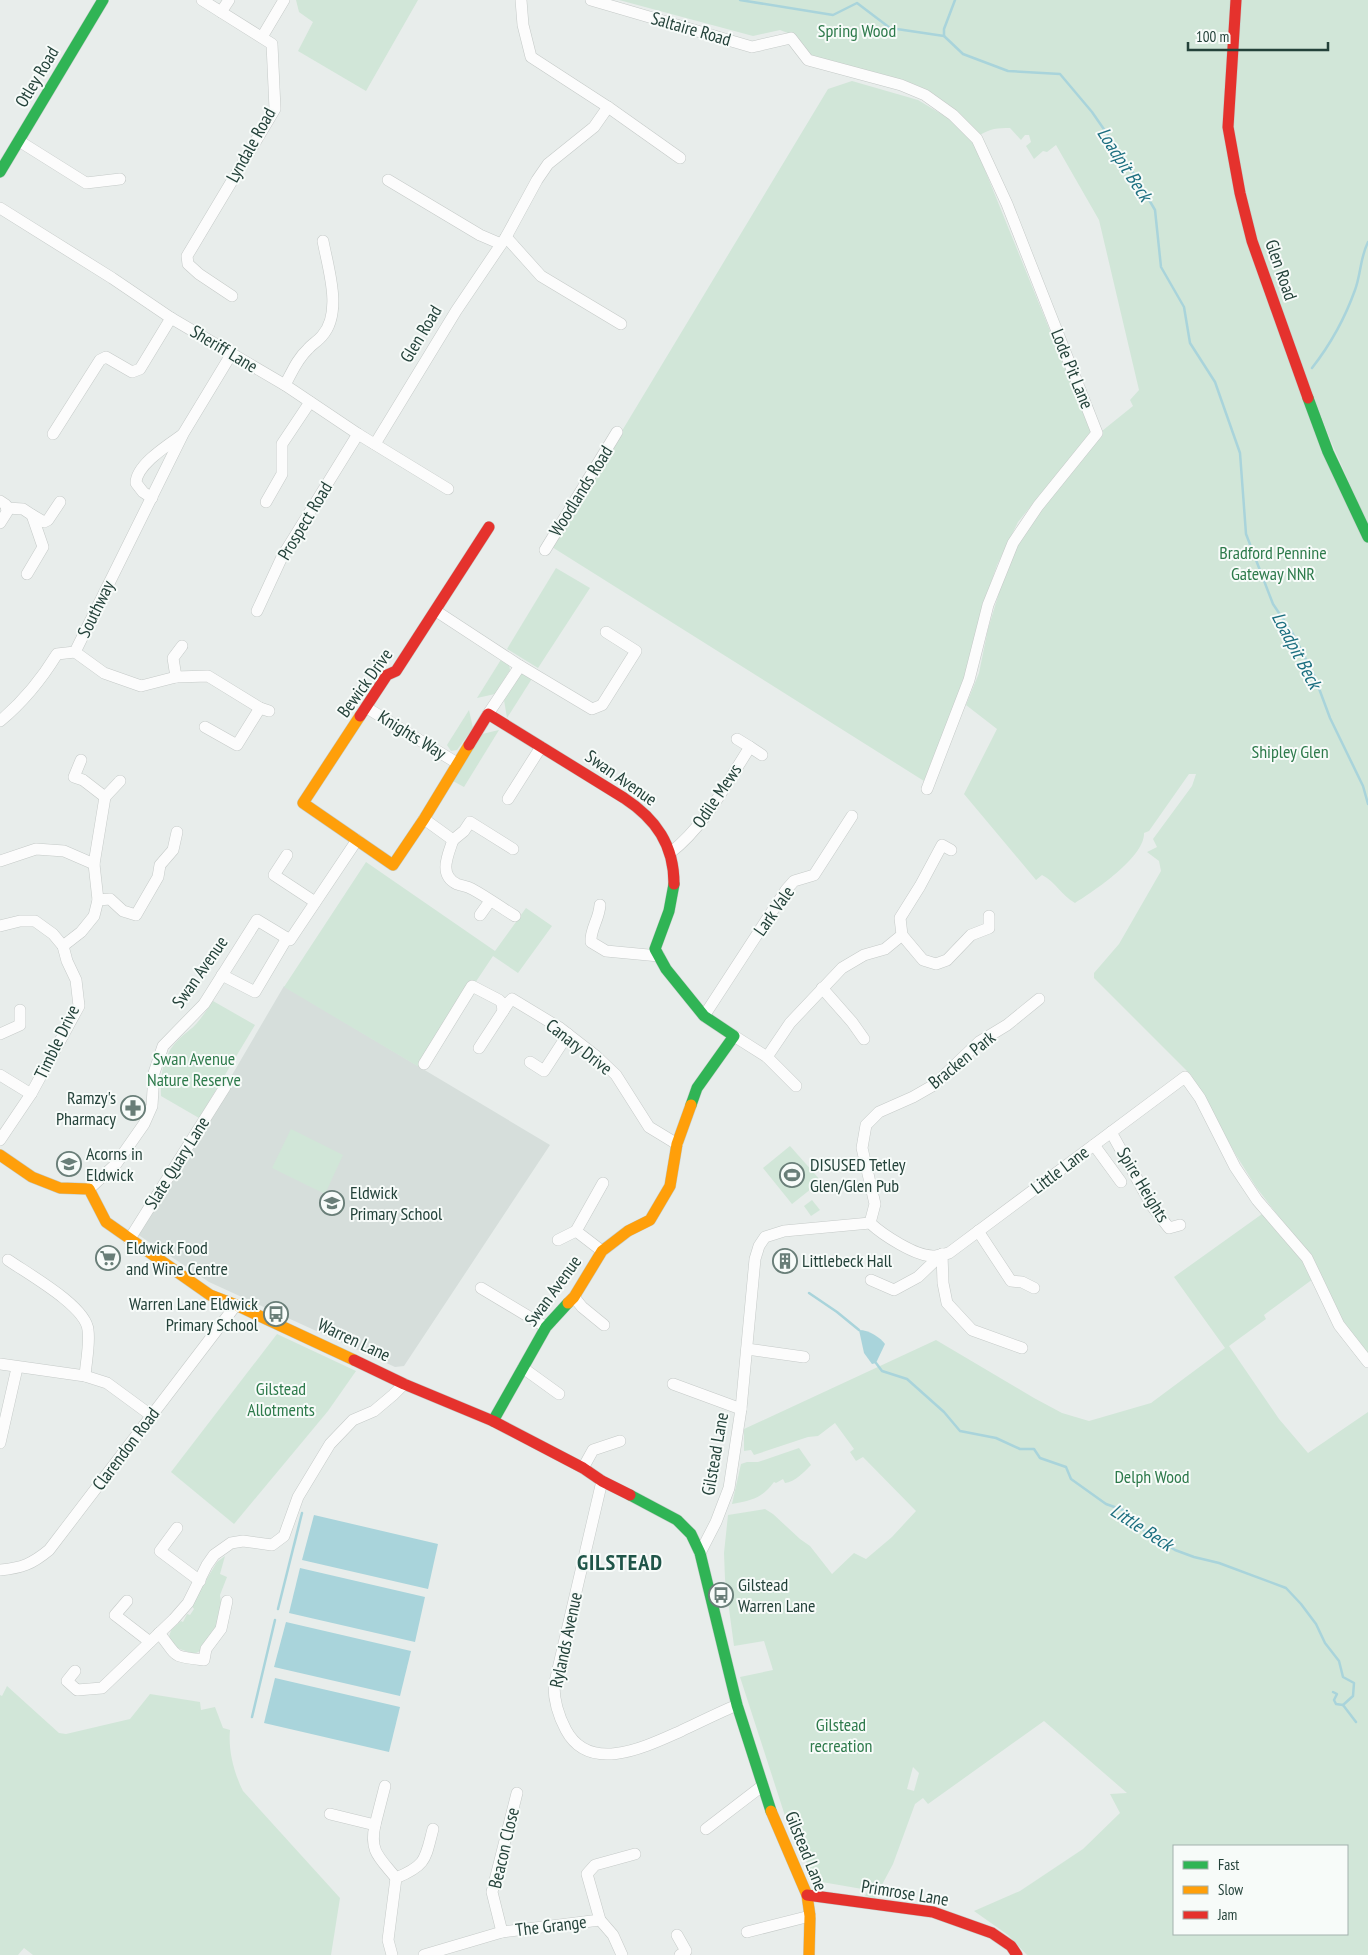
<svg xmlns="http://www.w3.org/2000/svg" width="1368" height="1955" font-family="'PT Sans Narrow',sans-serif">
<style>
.built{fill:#d6dedb}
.green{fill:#d1e6d8;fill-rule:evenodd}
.water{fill:#a9d4db}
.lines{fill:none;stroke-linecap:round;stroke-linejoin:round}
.stream{stroke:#a9d4db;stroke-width:2.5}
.street-casing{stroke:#c5cac8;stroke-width:12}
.fast-casing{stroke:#c3cbc8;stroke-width:12}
.slow-casing{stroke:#c3cbc8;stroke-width:12}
.jam-casing{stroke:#c3cbc8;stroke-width:12}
.street{stroke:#fcfcfc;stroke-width:11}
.fast{stroke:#30b455;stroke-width:11}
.slow{stroke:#ff9f0a;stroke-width:11}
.jam{stroke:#e5322d;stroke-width:11}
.labels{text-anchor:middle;stroke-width:4;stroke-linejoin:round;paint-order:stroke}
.street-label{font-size:18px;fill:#24423a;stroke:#f7fbf9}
.park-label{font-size:18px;fill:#2d7a4b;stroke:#f7fbf9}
.poi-label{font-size:18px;fill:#24423a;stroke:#f7fbf9;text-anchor:start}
.water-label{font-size:19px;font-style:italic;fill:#1c6f80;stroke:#f7fbf9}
.district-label{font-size:22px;font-weight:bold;letter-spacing:1px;fill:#1f5548;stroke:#f7fbf9}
</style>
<rect width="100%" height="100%" fill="#e8edeb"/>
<polygon class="built" points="284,986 550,1145 404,1366 395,1367 209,1282 134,1232 225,1087"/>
<g class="green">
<polygon points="296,0 418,0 366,91 298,51 313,22 299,12"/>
<path d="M619,0H1368V526L1330,439L1240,207L1368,543V1356L1351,1337L1310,1257L1256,1187L1236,1155L1191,1075L1094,978V973L1119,944L1161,871L1159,861L1147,852L1157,847L1153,839L1192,786L1196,774H1189L1149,831L1144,833C1145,857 1094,891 1075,903C1062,896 1055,881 1042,875L1036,880L964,794L997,729L966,705L979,673L988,629L1006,570L1019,541L1035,516L1096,440L1103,435L1102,431L1133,406L1130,400L1139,390L1099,220L1056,145L1047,152L1043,151L1034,159L1026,146L1031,142L1029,135H1025L1021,140L1010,128C998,128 990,128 979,136L944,106L814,59L797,43L798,37L780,30L753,36Z"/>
<polygon points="852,81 918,100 948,118 974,143 1091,432 1018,522 997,565 982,609 966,675 924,781 552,547 828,89"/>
<polygon points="556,568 590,588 538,668 507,649"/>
<polygon points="502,658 509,664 510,670 495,694 477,698"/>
<polygon points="520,674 527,674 533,677 507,718 504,700"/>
<polygon points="469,710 473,728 457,750 451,751 447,745"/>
<polygon points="499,730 464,787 453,781 482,734"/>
<polygon points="366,862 495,951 526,908 552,926 518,973 493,956 419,1067 284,987"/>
<path d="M213,1001L255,1025L199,1118L161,1096C160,1075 163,1054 179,1039C185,1033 192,1029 197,1023C203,1016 208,1008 213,1001Z"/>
<polygon points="291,1129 343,1155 325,1194 272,1168"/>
<polygon points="790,1146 821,1181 792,1204 763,1168"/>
<polygon points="812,1200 820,1210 811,1216 804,1206"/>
<path d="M1262,1214L1301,1258L1313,1279L1264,1315L1266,1319L1229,1346L1279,1419L1308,1453L1368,1412V1955H1027L1008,1935L974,1911L1020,1891L1083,1849L1120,1813L1110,1794L1127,1793L1044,1721L928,1804L923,1798L915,1804L893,1864L875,1898L865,1896L868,1890L816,1881L787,1822L740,1677L773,1670L764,1641L734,1646L725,1579L724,1553L728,1515L765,1509L773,1514L800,1539L810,1546L832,1574L854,1553L866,1559L892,1537L916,1511L863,1457L856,1461L850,1452L854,1449L835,1423L818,1436L808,1437L754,1455L751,1450L744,1451V1429L936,1340L1034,1398L1062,1413L1089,1421L1151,1403L1225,1348L1174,1277ZM913,1767L919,1773L914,1791L907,1789ZM1174,1846H1347V1934H1174Z"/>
<polygon points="277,1334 356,1371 328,1411 234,1524 171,1472"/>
<path d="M799,1448L811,1465C804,1472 795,1482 785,1483L783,1479L776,1483L774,1482C761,1499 753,1500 732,1504L741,1464L747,1462H758Z"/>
<polygon points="225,1556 220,1574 227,1577 220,1595 222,1609 213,1636 202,1650 194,1654 177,1648 169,1637 171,1630 181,1621 183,1622 187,1614 190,1615 194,1609 191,1605 217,1562"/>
<path d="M7,1686L59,1733L66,1734L130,1719L150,1694L200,1702L201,1710L215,1707L223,1728L230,1730C228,1750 234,1773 243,1791L340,1898L331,1955H33L24,1948L18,1955H0V1695L2,1696Z"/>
</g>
<g class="water">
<path d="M859,1330C869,1330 881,1338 885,1344L876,1363L872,1364L864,1353Z"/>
<polygon points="314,1515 438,1544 428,1589 302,1560"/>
<polygon points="300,1568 425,1597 415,1642 289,1613"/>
<polygon points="286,1622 411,1651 400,1696 274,1667"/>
<polygon points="275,1678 400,1707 389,1752 264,1723"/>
</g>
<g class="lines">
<g class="stream">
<polyline points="740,0 833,15 857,3 890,28 944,36 963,54 1008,71 1060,74 1092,112 1128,164 1155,210 1161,267 1184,307 1190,343 1215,382 1240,453 1246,534 1273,604 1293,634 1314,675 1330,718 1363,786 1368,804"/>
<polyline points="944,36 944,29 955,0"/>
<path d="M1312,368C1330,345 1345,318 1355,290C1361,274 1360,258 1368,242"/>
<polyline points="809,1293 837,1312 859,1330"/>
<polyline points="876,1363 882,1371 907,1379 944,1412 960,1431 996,1438 1020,1449 1034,1449 1040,1458 1066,1467 1071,1479 1106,1504 1123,1510 1132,1523 1175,1550 1194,1557 1219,1563 1286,1588 1301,1604 1316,1624 1325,1643 1339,1661 1343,1677 1354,1683 1353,1696 1343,1705 1356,1722"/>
<polyline points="278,1609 302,1513"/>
<polyline points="1333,1692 1337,1694 1334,1700 1336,1704 1343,1705"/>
<polyline points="252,1717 275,1620"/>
</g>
<defs>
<g id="street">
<polyline points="202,0 272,44 275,109 187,256 188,264 199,274 232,296"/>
<polyline points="521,0 523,25 531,57 608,107 680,158"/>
<polyline points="591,0 752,47 791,38 808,60 901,85 925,95 953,115 977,139 1007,204 1097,433 1038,506 1013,543 988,605 969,680 927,789"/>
<polyline points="221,12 229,0"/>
<polyline points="262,37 284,0"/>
<polyline points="19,141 86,183 120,179"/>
<polyline points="388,180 480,235 501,244"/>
<polyline points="0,208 112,278 171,318 285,385 358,434 448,489"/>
<polyline points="506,237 541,276 621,324"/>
<path d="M285,385C292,372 297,359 308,349C312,344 318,341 322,336C343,313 328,268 323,241"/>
<polyline points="53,434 100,360 106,357 132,372 140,369 171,318"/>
<polyline points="375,444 456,311 506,237 537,180 548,164 594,127 608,107"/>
<path d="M152,498L143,492L136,483C136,465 168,445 182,435"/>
<polyline points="0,501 6,505 7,512 0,523"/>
<polyline points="266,502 282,474 282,444 310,402"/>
<polyline points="7,508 23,509 32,515 43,547 27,574"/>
<polyline points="32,515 44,522 48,520 60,502"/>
<polyline points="545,550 617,432"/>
<polyline points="257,611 282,557 358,434"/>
<polyline points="436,611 520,666 592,709 602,705 636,651 606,632"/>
<polyline points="75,652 104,673 141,686 176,677 208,676 260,708 269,711"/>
<polyline points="176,677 173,658 182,646"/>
<polyline points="367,708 457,763"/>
<polyline points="488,714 520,666"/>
<path d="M0,721C23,702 41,680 57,654L75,652L183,434L232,353"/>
<polyline points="205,727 237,745 260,708"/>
<polyline points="750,747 762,755"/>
<polyline points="105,797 120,781"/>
<polyline points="508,799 541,747"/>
<path d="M424,819L453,840C448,855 438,875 457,884C462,886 467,886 472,889C487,897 500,907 515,916"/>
<polyline points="453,840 464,831 470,822 513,849"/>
<path d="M670,853C705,826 726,784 750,747L737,739"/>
<polyline points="287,855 274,875 315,902"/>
<polyline points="0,861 36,849 64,851 94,864"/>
<polyline points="98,900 110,899 123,911 136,915 158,877 160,865 173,850 177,832"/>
<path d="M600,905C599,920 590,929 591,942L606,951L659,956"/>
<polyline points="480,915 490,901"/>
<polyline points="0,926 20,921 35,921 53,934 63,946 67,961 76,980 79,1006 31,1094 0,1140"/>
<polyline points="902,935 923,960 936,964 947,960 971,935 989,928 989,916"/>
<polyline points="63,946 81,932 94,916 98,900 94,864 105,797 83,780 74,777 81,760"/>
<polyline points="222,975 255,992 287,938"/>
<polyline points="822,988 852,1022 864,1039"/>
<polyline points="704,1016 786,890 794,881 814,875 852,816"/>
<polyline points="0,1034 20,1025 20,1010"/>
<polyline points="734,1036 767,1057"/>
<polyline points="479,1048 509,1002 512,999 560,1028 596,1056 616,1075 649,1127 677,1144"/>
<polyline points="530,1062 544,1071 568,1034"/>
<polyline points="424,1064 472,986 499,1000 502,1003 503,1011"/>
<polyline points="0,1075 31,1094"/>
<polyline points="796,1086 767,1057 790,1023 842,968 864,955 885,949 902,935 900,918 920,886 942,845 951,850"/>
<polyline points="1111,1132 1152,1206 1169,1228 1180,1225"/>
<polyline points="1094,1145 1121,1182"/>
<polyline points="89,1189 116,1164 144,1124 152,1106 154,1073 163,1046 204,1004 257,920 290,940 357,840"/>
<polyline points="870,1223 875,1204 862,1148 866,1125 879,1112 913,1097 934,1085 979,1042 1007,1025 1039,999"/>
<polyline points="576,1231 602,1251"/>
<polyline points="978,1231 1011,1281 1022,1282 1034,1288"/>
<polyline points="129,1240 225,1087"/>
<polyline points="558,1240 576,1231 603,1183"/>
<polyline points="942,1254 943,1283 947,1303 972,1330 1022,1348"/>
<path d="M8,1260C28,1274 86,1306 88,1330C90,1344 86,1362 85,1376"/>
<polyline points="871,1280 894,1290 918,1277 942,1254"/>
<polyline points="481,1288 546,1327"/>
<polyline points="574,1297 582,1307 604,1325"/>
<polyline points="747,1349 804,1357"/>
<polyline points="0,1364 85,1376 107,1383 152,1416"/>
<polyline points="523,1368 559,1394"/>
<polyline points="673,1384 741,1409"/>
<polyline points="0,1443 17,1368"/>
<polyline points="583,1468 593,1450 620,1441"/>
<path d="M602,1481L554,1686C554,1702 558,1715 566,1730C590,1775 647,1746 681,1731C700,1722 718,1713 737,1705"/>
<polyline points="177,1528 160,1551 200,1581"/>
<path d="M700,1553L716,1522L729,1488L741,1409L755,1259L759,1246L765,1237L784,1231L870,1223C883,1235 915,1256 933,1256C938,1256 944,1254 949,1253L1185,1077L1200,1098L1235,1167L1257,1200L1307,1258L1339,1325L1368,1362"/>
<path d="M0,1570C22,1568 32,1564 49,1550L236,1305"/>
<polyline points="127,1601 115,1615 150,1642"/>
<path d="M159,1633C179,1658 170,1656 204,1660L206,1649L221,1629L227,1601"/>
<polyline points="75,1671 67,1681 77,1690 102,1688 174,1619 188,1603 207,1565 214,1555 231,1543 243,1541 272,1545 284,1536 298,1497 330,1444 353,1420 374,1411 393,1395 404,1384"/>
<path d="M330,1814L375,1825C369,1852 380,1858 396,1878"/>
<polyline points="375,1825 385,1786"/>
<polyline points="706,1829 762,1786"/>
<polyline points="502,1932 492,1892 517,1793"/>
<polyline points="747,1932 810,1916"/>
<polyline points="677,1935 686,1951 680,1955"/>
<path d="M392,1955L388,1940L396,1878C427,1865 425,1859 433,1829"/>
<polyline points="424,1955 502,1932 600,1920"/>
<polyline points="622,1955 613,1935 600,1920 587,1874 595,1865 635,1854"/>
</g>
<g id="fast">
<polyline points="0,172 103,0"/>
<polyline points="1308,398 1328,452 1368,537"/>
<polyline points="674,884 669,911 655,949 666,969 704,1016 734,1036 697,1088 691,1105"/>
<polyline points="493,1421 546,1327 568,1303"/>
<polyline points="630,1495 677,1520 691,1534 700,1553 737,1705 771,1811"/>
</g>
<g id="slow">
<polyline points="360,716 303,803 393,865 424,819 469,745"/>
<polyline points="0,1155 32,1177 60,1188 89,1189 106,1222 210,1295 236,1305 354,1360"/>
<polyline points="568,1303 574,1297 602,1251 628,1231 650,1220 670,1186 677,1144 691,1105"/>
<polyline points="771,1811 807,1895 810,1916 809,1955"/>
</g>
<g id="jam">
<polyline points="1236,0 1228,127 1240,193 1252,241 1308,398"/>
<polyline points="360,716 387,675 396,671 489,527"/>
<path d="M469,745L488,714L624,798C656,819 674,845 674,884"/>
<polyline points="354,1360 404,1384 493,1421 583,1468 602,1481 630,1495"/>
<polyline points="807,1895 933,1912 992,1933 1011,1946 1017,1955"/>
</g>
</defs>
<use href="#street" class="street-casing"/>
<use href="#fast" class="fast-casing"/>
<use href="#slow" class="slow-casing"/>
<use href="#jam" class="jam-casing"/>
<use href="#street" class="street"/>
<use href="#fast" class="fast"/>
<use href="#slow" class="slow"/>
<use href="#jam" class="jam"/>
</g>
<defs>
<symbol id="pharmacy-ring" viewBox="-11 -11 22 22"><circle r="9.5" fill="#f7fbf9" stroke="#697e78" stroke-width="1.5"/><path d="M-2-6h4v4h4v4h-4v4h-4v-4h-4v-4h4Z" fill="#697e78"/></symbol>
<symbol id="school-ring" viewBox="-11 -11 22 22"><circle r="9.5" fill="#f7fbf9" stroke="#697e78" stroke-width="1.5"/><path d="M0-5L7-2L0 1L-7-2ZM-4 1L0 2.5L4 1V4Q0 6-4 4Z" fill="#697e78"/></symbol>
<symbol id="stadium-ring" viewBox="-11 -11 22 22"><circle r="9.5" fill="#f7fbf9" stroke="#697e78" stroke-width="1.5"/><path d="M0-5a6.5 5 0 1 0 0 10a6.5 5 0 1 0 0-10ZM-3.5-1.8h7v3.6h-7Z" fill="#697e78"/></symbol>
<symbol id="supermarket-ring" viewBox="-11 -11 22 22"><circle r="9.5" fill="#f7fbf9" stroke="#697e78" stroke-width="1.5"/><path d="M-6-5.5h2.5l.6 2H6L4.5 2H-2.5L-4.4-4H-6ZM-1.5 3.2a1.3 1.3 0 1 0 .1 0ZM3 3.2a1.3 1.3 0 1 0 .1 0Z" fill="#697e78"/></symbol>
<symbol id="building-ring" viewBox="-11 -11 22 22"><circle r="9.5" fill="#f7fbf9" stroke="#697e78" stroke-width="1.5"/><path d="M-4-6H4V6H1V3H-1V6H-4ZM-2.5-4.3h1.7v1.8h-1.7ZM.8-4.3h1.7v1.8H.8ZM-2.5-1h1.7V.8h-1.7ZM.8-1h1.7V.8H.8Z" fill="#697e78"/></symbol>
<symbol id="bus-ring" viewBox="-11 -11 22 22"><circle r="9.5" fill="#f7fbf9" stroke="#697e78" stroke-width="1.5"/><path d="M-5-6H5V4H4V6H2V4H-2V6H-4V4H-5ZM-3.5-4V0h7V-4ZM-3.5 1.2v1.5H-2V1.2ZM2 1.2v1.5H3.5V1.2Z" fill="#697e78"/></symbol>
</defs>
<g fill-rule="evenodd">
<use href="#pharmacy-ring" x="119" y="1094" width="28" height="28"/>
<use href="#school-ring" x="55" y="1150" width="28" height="28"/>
<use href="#stadium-ring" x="778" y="1161" width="28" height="28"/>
<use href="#school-ring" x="318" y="1189" width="28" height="28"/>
<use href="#supermarket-ring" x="94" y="1244" width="28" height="28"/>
<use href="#building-ring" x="771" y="1247" width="28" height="28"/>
<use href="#bus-ring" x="262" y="1300" width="28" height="28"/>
<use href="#bus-ring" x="707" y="1581" width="28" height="28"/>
</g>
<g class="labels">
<g class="street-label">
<text transform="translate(691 29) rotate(16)" y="6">Saltaire Road</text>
<text transform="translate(37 77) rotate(-59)" y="6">Otley Road</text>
<text transform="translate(251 145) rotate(-61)" y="6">Lyndale Road</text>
<text transform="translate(1281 270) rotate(71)" y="6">Glen Road</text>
<text transform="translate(421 334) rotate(-59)" y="6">Glen Road</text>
<text transform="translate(224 349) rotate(31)" y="6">Sheriff Lane</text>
<text transform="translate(1072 369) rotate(68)" y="6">Lode Pit Lane</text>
<text transform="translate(581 491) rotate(-58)" y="6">Woodlands Road</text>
<text transform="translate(305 521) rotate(-59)" y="6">Prospect Road</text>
<text transform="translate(96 609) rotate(-64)" y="6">Southway</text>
<text transform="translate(365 683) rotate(-54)" y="6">Bewick Drive</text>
<text transform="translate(412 735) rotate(32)" y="6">Knights Way</text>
<text transform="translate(621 778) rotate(35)" y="6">Swan Avenue</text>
<text transform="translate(717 796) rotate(-56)" y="6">Odile Mews</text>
<text transform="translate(774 911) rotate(-55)" y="6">Lark Vale</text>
<text transform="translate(200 972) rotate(-55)" y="6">Swan Avenue</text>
<text transform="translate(57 1042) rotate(-64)" y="6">Timble Drive</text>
<text transform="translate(579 1047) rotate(38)" y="6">Canary Drive</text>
<text transform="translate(962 1060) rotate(-39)" y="6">Bracken Park</text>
<text transform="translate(177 1163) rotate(-58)" y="6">Slate Quary Lane</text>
<text transform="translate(1060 1170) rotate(-37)" y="6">Little Lane</text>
<text transform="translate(1143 1185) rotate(59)" y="6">Spire Heights</text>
<text transform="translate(553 1291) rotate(-54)" y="6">Swan Avenue</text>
<text transform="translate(354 1340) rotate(25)" y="6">Warren Lane</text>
<text transform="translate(126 1449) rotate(-53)" y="6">Clarendon Road</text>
<text transform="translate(715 1454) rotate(-80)" y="6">Gilstead Lane</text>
<text transform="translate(566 1640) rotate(-78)" y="6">Rylands Avenue</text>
<text transform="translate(504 1848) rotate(-77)" y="6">Beacon Close</text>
<text transform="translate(806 1851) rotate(68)" y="6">Gilstead Lane</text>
<text transform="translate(905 1893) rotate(9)" y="6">Primrose Lane</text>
<text transform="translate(551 1926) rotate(-7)" y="6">The Grange</text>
</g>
<g class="park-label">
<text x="857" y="37">Spring Wood</text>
<text x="1273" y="559">Bradford Pennine<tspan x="1273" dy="21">Gateway NNR</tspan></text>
<text x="1290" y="758">Shipley Glen</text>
<text x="194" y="1065">Swan Avenue<tspan x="194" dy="21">Nature Reserve</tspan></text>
<text x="281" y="1395">Gilstead<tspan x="281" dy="21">Allotments</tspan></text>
<text x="1152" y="1483">Delph Wood</text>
<text x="841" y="1731">Gilstead<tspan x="841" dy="21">recreation</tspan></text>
</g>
<g class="poi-label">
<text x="116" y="1104" text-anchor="end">Ramzy's<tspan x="116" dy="21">Pharmacy</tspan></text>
<text x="86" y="1160">Acorns in<tspan x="86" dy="21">Eldwick</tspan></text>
<text x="810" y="1171">DISUSED Tetley<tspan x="810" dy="21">Glen/Glen Pub</tspan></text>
<text x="350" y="1199">Eldwick<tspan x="350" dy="21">Primary School</tspan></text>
<text x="126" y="1254">Eldwick Food<tspan x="126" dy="21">and Wine Centre</tspan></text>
<text x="802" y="1267">Littlebeck Hall</text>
<text x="258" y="1310" text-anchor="end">Warren Lane Eldwick<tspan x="258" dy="21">Primary School</tspan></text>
<text x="738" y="1591">Gilstead<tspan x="738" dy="21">Warren Lane</tspan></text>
</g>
<g class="water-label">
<text transform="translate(1125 164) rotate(57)" y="7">Loadpit Beck</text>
<text transform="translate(1297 650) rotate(62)" y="7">Loadpit Beck</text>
<text transform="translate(1142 1527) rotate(33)" y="7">Little Beck</text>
</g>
<g class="district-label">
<text x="620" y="1570">GILSTEAD</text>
</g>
</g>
<rect x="1173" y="1845" width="175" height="90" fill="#f7fbf9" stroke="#a3b1ad"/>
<rect x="1183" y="1861" width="25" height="8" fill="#30b455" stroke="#a3b1ad"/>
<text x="1218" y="1870" font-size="15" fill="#24423a">Fast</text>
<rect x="1183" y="1886" width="25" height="8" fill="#ff9f0a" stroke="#a3b1ad"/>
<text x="1218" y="1895" font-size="15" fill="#24423a">Slow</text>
<rect x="1183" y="1911" width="25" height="8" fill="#e5322d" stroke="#a3b1ad"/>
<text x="1218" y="1920" font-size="15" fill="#24423a">Jam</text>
<path d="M1188 42v8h140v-8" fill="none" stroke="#24423a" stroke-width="2.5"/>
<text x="1196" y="42" font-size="15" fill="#24423a" stroke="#f7fbf9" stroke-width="4" paint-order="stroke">100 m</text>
</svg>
